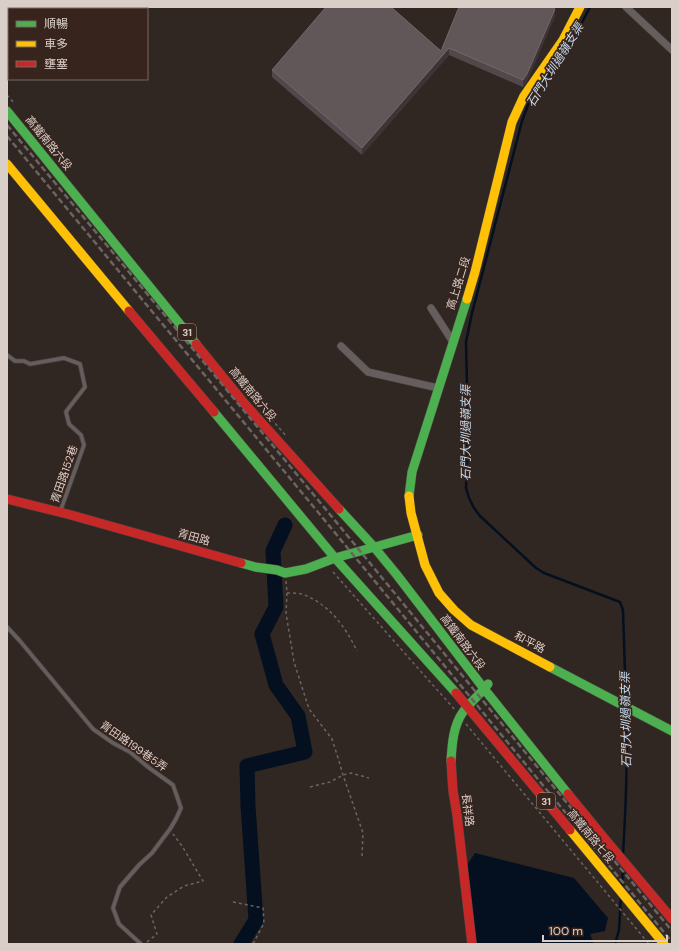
<svg xmlns="http://www.w3.org/2000/svg" width="679" height="951" font-family="'DM Sans','Noto Sans TC',sans-serif">
<style>
.water{fill:#04101f}
.lines{fill:none;stroke-linecap:round;stroke-linejoin:round}
.stream{stroke:#04101f;stroke-width:2.5}
.river{stroke:#04101f;stroke-width:15}
.lane-casing{stroke:#4a433e;stroke-width:5}
.street-casing{stroke:#4a433e;stroke-width:8}
.fast-casing{stroke:#4a433e;stroke-width:10}
.slow-casing{stroke:#4a433e;stroke-width:10}
.jam-casing{stroke:#4a433e;stroke-width:10}
.path{stroke:#6c6564;stroke-width:1.5;stroke-dasharray:3 3;stroke-linecap:butt}
.lane{stroke:#665d5e;stroke-width:3.5}
.street{stroke:#665d5e;stroke-width:7}
.fast{stroke:#4caf50;stroke-width:9}
.slow{stroke:#ffc107;stroke-width:9}
.jam{stroke:#c62828;stroke-width:9}
.rail{stroke:#6c6363;stroke-width:2.5;stroke-dasharray:6 3;stroke-linecap:butt}
.wall{fill:#52474b}
.shaded-wall{fill:#3e3435}
.building{fill:#615658;stroke:#74686a}
.labels{text-anchor:middle;stroke-width:3.5;stroke-linejoin:round;paint-order:stroke}
.shield{fill:#36241d;stroke:#a99b95;stroke-width:1}
.shield-label{font-size:10px;font-weight:bold;fill:#dacec9}
.street-label{font-size:11px;fill:#dacec9;stroke:#36241d}
.water-label{font-size:12px;font-style:italic;fill:#c4def5;stroke:#36241d}
</style>
<rect width="100%" height="100%" fill="#302723"/>
<g class="water">
<polygon points="7,7 56,7 58,9 9,9 9,51 7,53"/>
<polygon points="475,853 574,878 608,918 605,931 590,934 594,944 476,944 474,920 467,865"/>
</g>
<g class="lines">
<g class="stream">
<polyline points="590,7 575,36 552,71 528,105 522,121 472,313 466,342 468,431 466,488 469,498 474,508 480,516 536,568 544,573 620,602 623,610 626,704"/>
<path d="M623,854C626,806 628,758 626,709"/>
<polyline points="622,886 623,865"/>
<polyline points="615,944 619,930 621,897"/>
</g>
<polyline class="river" points="241,944 256,920 248,806 247,766 305,752 298,716 276,685 262,634 276,607 273,551 285,525"/>
<defs>
<g id="lane">
<polyline points="82,9 83,7"/>
<polyline points="7,71 9,70"/>
<polyline points="7,355 15,361 24,361 30,364 64,358 80,364 85,387 68,409 66,412 69,424 81,435 84,445 60,512"/>
<polyline points="7,627 20,641 93,729 113,743 130,752 148,767 173,785 181,808 176,819 170,829 152,853 139,865 120,887 113,908 119,924 141,944"/>
</g>
<g id="street">
<polyline points="626,7 672,50"/>
<polyline points="431,308 453,342"/>
<polyline points="341,346 368,372 438,388"/>
</g>
<g id="fast">
<polyline points="7,111 196,344"/>
<polyline points="214,412 335,558 456,693"/>
<polyline points="409,496 412,472 467,299"/>
<polyline points="339,509 374,547 397,575 485,690 568,794"/>
<polyline points="241,563 255,567 277,570 285,573 306,569 335,558 418,535"/>
<polyline points="550,667 672,731"/>
<path d="M451,761C452,745 453,726 463,712C470,702 481,694 488,684"/>
</g>
<g id="slow">
<polyline points="7,164 129,311"/>
<polyline points="467,299 475,272 512,122 524,96 563,40 580,7"/>
<polyline points="409,496 411,513 425,565 439,593 454,610 471,625 550,667"/>
<polyline points="570,830 664,944"/>
</g>
<g id="jam">
<polyline points="129,311 214,412"/>
<polyline points="196,344 244,403 339,509"/>
<polyline points="7,499 71,515 241,563"/>
<polyline points="456,693 570,830"/>
<polyline points="451,761 453,791 457,815 472,944"/>
<polyline points="568,794 604,838 672,919"/>
</g>
</defs>
<use href="#lane" class="lane-casing"/>
<use href="#street" class="street-casing"/>
<use href="#fast" class="fast-casing"/>
<use href="#slow" class="slow-casing"/>
<use href="#jam" class="jam-casing"/>
<g class="path">
<polyline points="7,95 15,104"/>
<polyline points="244,387 287,437"/>
<polyline points="333,572 455,710"/>
<polyline points="286,581 287,593 286,613 294,662 309,709 332,739 339,761 343,775 363,833 362,856"/>
<path d="M287,593C292,593 298,593 302,594C329,604 345,626 357,651"/>
<polyline points="466,724 649,944"/>
<polyline points="310,787 330,782 343,775 351,773 369,778"/>
<polyline points="233,902 263,908 264,923 253,944"/>
<polyline points="147,942 157,934 151,915 167,897 184,886 203,881 182,846 173,834"/>
</g>
<use href="#lane" class="lane"/>
<use href="#street" class="street"/>
<use href="#fast" class="fast"/>
<use href="#slow" class="slow"/>
<use href="#jam" class="jam"/>
<g class="rail">
<polyline points="7,125 328,512 672,931"/>
<polyline points="7,136 322,517 672,942"/>
</g>
</g>
<polygon class="wall" points="555,16 527,81 523,87 449,55 362,155 272,77 272,70 441,51"/>
<g class="shaded-wall">
<polygon points="555,9 555,16 527,81 523,87 523,80"/>
<polygon points="449,48 449,55 362,155 362,148"/>
</g>
<polygon class="building" points="326,7 391,7 441,51 459,7 551,7 555,9 527,74 523,80 449,48 362,148 272,70"/>
<g class="labels">
<g class="shield">
<rect x="178" y="324" width="18" height="16" rx="3"/>
<rect x="537" y="793" width="18" height="16" rx="3"/>
</g>
<g class="shield-label">
<text x="187" y="336">31</text>
<text x="546" y="805">31</text>
</g>
<g class="street-label">
<text transform="translate(49 143) rotate(51)" y="4">高鐵南路六段</text>
<text transform="translate(458 283) rotate(-73)" y="4">高上路二段</text>
<text transform="translate(253 394) rotate(50)" y="4">高鐵南路六段</text>
<text transform="translate(64 474) rotate(-71)" y="4">青田路152巷</text>
<text transform="translate(194 537) rotate(16)" y="4">青田路</text>
<text transform="translate(463 642) rotate(53)" y="4">高鐵南路六段</text>
<text transform="translate(530 642) rotate(28)" y="4">和平路</text>
<text transform="translate(134 746) rotate(35)" y="4">青田路199巷5弄</text>
<text transform="translate(468 810) rotate(83)" y="4">長祥路</text>
<text transform="translate(591 836) rotate(50)" y="4">高鐵南路七段</text>
</g>
<g class="water-label">
<text transform="translate(555 65) rotate(-58)" y="4">石門大圳過嶺支渠</text>
<text transform="translate(466 433) rotate(-90)" y="4">石門大圳過嶺支渠</text>
<text transform="translate(626 720) rotate(-91)" y="4">石門大圳過嶺支渠</text>
</g>
</g>
<rect width="679" height="951" fill="none" stroke="#dacec9" stroke-width="16"/>
<rect x="8" y="8" width="140" height="72" fill="#36241d" stroke="#786862"/>
<rect x="16" y="21" width="20" height="6" fill="#4caf50" stroke="#786862"/>
<text x="44" y="28" font-size="12" fill="#dacec9">順暢</text>
<rect x="16" y="41" width="20" height="6" fill="#ffc107" stroke="#786862"/>
<text x="44" y="48" font-size="12" fill="#dacec9">車多</text>
<rect x="16" y="61" width="20" height="6" fill="#c62828" stroke="#786862"/>
<text x="44" y="68" font-size="12" fill="#dacec9">壅塞</text>
<path d="M543 935v6h124v-6" fill="none" stroke="#dacec9" stroke-width="2"/>
<text x="549" y="935" font-size="12" fill="#dacec9" stroke="#36241d" stroke-width="3" paint-order="stroke">100 m</text>
</svg>
